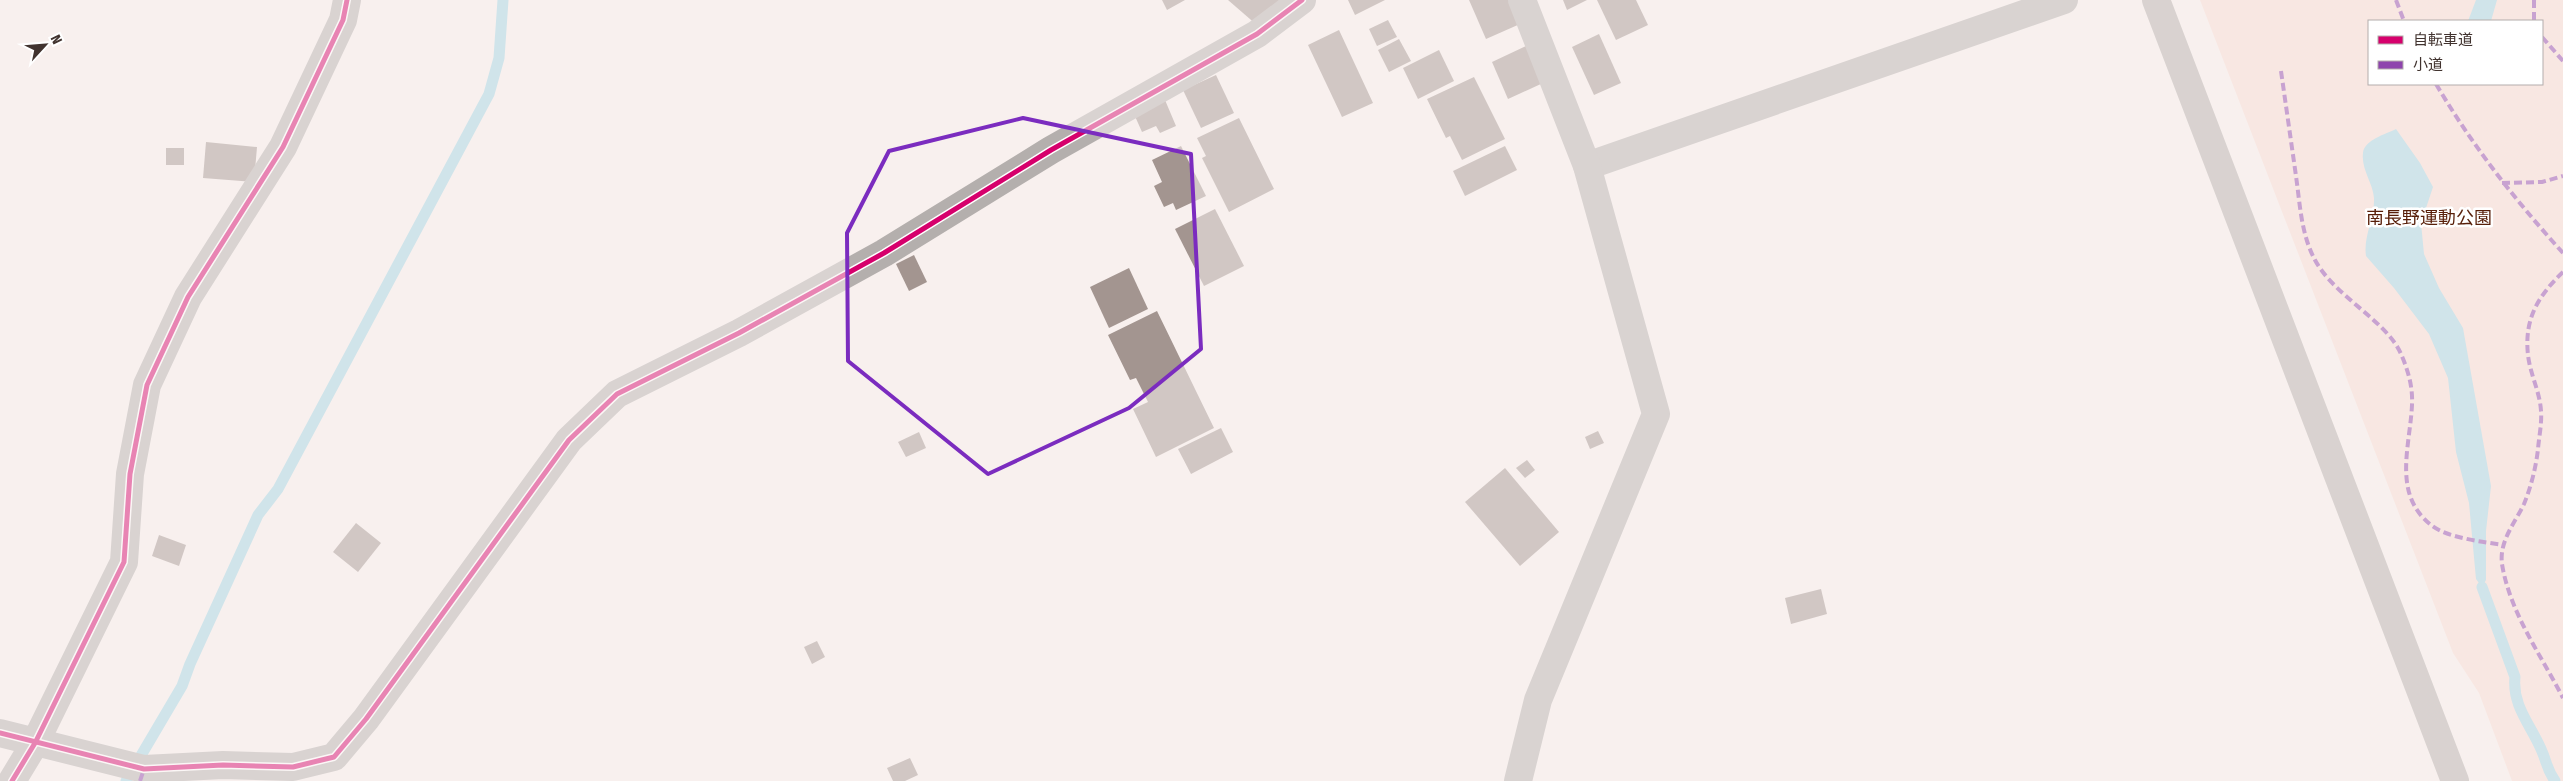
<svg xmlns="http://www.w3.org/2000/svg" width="2563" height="781" font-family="'Fira Sans Condensed','Noto Sans JP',sans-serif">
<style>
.green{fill:#f8dcd3;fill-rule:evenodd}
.water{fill:#a0d5e4}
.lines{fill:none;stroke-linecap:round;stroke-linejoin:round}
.stream{stroke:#a0d5e4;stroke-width:11}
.building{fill:#a39590}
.street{stroke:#b4afad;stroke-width:28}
.secondary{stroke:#b4aeab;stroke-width:28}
.quiet{stroke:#8e44ad;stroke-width:4;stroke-dasharray:8 4;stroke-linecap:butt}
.cycleway-casing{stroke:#fff;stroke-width:8}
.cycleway{stroke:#d6006c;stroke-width:5}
.marked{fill:none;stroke:#7b2cbf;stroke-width:4;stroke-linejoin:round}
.labels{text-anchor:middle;stroke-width:5;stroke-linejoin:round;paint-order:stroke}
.park-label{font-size:18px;fill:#581f09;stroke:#fff}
</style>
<rect width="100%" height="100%" fill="#f8f0ee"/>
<path class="green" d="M2200,0H2563V781H2512L2479,693L2453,653ZM2369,21H2542V84H2369Z"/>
<g class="water">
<polygon points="2476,0 2497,0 2491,21 2468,21"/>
<path d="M2396,129L2420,163L2433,187L2421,223L2424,254L2439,288L2463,328L2491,486L2486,531V580L2482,587L2476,579L2469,503L2456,452L2448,378L2429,334L2394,288L2366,256C2363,236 2375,218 2374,198C2373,183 2361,169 2363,153C2364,140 2386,134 2396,129Z"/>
</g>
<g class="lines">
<g class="stream">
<path d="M2482,587L2515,677C2512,705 2530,724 2541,749C2547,762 2546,768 2555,781"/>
<polyline points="126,781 182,686 190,664 258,515 278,489 489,94 499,58 503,0"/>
</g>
</g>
<g class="building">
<polygon points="1162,0 1185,0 1167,10"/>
<polygon points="1228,0 1281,0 1258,26"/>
<polygon points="1348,0 1385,0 1355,15"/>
<polygon points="1469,0 1509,0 1520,24 1486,39"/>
<polygon points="1563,0 1587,0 1567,10"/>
<polygon points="1597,0 1636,0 1648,25 1616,40"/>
<polygon points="1388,20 1397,37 1377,46 1369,29"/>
<polygon points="1339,30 1373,103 1342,117 1308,45"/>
<polygon points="1599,34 1621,83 1594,95 1572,47"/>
<polygon points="1399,39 1411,61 1389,72 1378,50"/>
<polygon points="1526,46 1543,83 1508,99 1492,62"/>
<polygon points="1439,50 1454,81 1418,99 1403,68"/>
<polygon points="1216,75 1234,113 1201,128 1183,90"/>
<polygon points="1474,77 1505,139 1462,160 1450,136 1446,138 1427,99"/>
<polygon points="1165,100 1176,126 1160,133 1156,126 1142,132 1134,114"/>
<polygon points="1239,118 1274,189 1229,212 1202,158 1206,156 1197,138"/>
<polygon points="206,142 257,147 254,182 203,178"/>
<polygon points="1181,146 1206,196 1176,210 1173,203 1164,207 1154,186 1162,182 1152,160"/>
<polygon points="1505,146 1517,170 1465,196 1453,171"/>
<rect x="166" y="148" width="18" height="17"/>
<polygon points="1215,209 1244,266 1204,286 1175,229"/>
<polygon points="914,255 927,282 909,291 896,264"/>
<polygon points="1129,268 1148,309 1109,328 1090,287"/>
<polygon points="1157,311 1214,428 1156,457 1133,409 1148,402 1136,378 1130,380 1108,335"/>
<polygon points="1221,428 1233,452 1191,474 1178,449"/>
<polygon points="1598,431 1604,443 1590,449 1585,437"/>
<polygon points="919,432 926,448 906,457 898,442"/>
<polygon points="1527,460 1535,470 1525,478 1516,468"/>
<polygon points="1505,468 1559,532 1520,566 1465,502"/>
<polygon points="356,523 381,543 358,572 333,552"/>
<polygon points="159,535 186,545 179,566 152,556"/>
<polygon points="1821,589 1827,614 1791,624 1785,598"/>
<polygon points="817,641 825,657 812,664 804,647"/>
<polygon points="910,758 918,775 905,781 893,781 887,768"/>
</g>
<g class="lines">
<g class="street">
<polyline points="1587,166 2064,0"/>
<polyline points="0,733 144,769 223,765 293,767 334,757 366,719 569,440 617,394 739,333 884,253 1051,150 1257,34 1302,0"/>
<polyline points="12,781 35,743 124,562 130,474 147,385 188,297 283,147 343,20 347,0"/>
<polyline points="1518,781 1538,700 1656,414 1587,166 1522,0"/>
</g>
<polyline class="secondary" points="2156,0 2455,781"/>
<g class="quiet">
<polyline points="2396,0 2404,21"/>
<polyline points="2534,0 2534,21"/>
<polyline points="2542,37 2563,61"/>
<path d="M2281,71C2286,106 2291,141 2296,176C2300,204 2301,234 2315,260C2334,296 2387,321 2401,354C2408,370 2413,387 2412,405C2410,447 2392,494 2431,525C2447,538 2484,542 2504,545"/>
<path d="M2436,84C2472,145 2515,200 2563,253"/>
<polyline points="2502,183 2542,182 2563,176"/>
<path d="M2563,272C2538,296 2524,319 2528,355C2530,374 2540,392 2541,411C2542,423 2539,437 2538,449C2536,467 2531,487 2524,504C2515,523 2499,541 2502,564C2510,613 2541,655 2563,698"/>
<polyline points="140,781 144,769"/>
</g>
<defs>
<g id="cycleway">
<polyline points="0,733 144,769 223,765 293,767 334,757 366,719 569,440 617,394 739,333 884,253 1051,150 1257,34 1302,0"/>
<polyline points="12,781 35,743 124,562 130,474 147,385 188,297 283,147 343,20 347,0"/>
</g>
</defs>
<use href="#cycleway" class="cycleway-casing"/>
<use href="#cycleway" class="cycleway"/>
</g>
<path d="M0 0H2563V781H0ZM1023,118L1191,154L1201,349L1129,408L988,474L848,361L847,233L889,151Z" fill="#f8f0ee" fill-opacity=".55" fill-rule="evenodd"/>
<path class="marked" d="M1023,118L1191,154L1201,349L1129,408L988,474L848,361L847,233L889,151Z"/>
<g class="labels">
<g class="park-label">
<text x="2429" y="224">南長野運動公園</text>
</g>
</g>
<rect x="2368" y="20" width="175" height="65" fill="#ffffff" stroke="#b3adac"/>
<rect x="2378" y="36" width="25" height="8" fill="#d6006c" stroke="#b3adac"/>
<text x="2413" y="45" font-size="15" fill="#41332f">自転車道</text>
<rect x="2378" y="61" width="25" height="8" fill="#8e44ad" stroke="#b3adac"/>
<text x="2413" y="70" font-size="15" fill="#41332f">小道</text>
<g transform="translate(45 45) rotate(64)" stroke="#ffffff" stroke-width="4" paint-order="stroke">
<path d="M0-4L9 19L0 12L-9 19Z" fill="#41332f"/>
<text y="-8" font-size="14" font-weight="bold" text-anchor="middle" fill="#41332f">N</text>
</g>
</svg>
